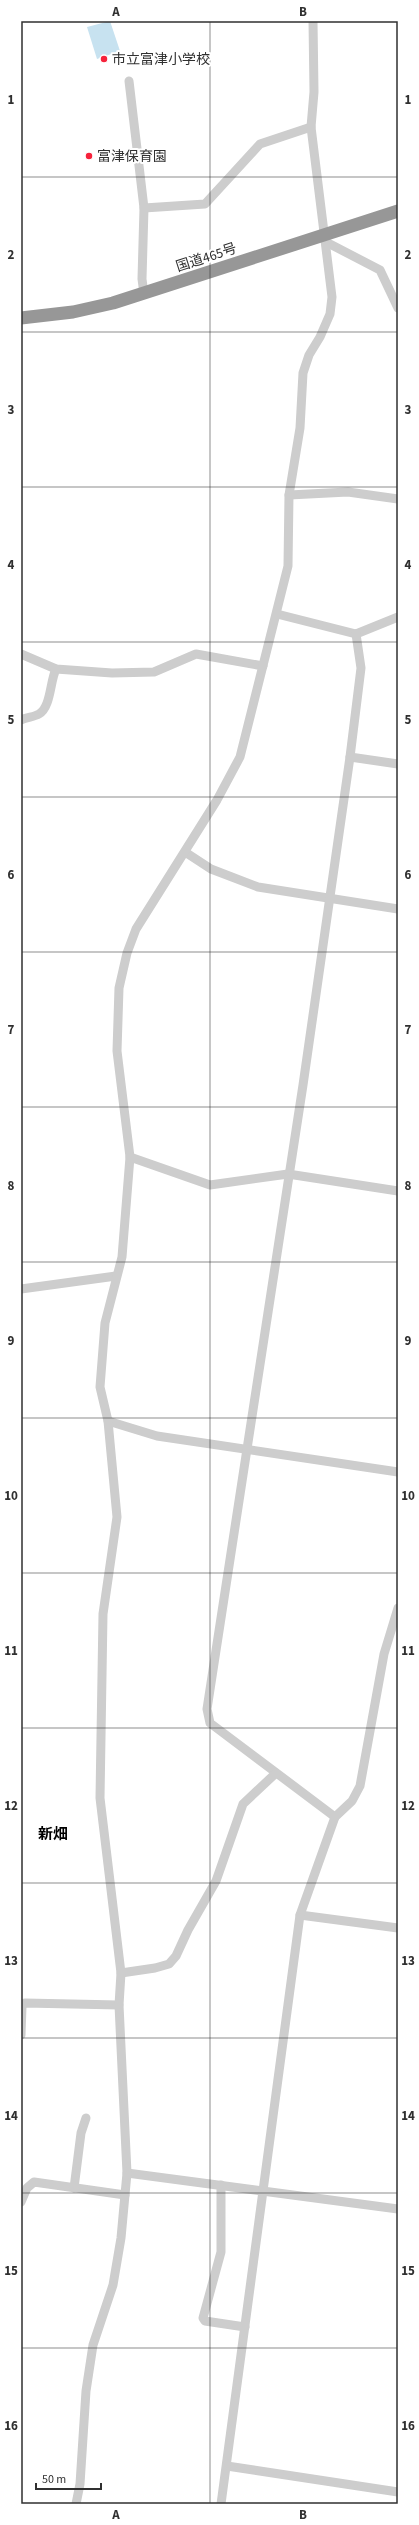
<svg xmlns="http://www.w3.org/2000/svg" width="419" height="2525" font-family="'Source Sans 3','Noto Sans JP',sans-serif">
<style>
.water{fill:#c7e2f0}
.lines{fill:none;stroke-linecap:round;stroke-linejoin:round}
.minor{stroke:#cdcdcd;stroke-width:9}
.highway{stroke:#979797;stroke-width:13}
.grid{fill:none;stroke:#303030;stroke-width:1;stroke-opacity:0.55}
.poi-dot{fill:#f6223b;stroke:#fff;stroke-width:1.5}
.labels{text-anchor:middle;stroke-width:4;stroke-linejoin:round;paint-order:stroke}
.poi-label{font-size:14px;fill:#303030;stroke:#fff;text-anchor:start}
.street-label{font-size:14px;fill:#303030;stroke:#fff}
.neighbourhood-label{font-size:15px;font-weight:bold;fill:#000;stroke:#fff}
.neatline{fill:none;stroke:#303030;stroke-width:1.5}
.grid-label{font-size:13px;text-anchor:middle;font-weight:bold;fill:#303030}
</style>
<rect width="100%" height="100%" fill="#fff"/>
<polygon class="water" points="110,21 120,51 97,59 87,27"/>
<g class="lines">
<g class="minor">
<polyline points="129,81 144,208 142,279 144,294"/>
<polyline points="144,208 205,204 260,144 311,127"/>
<polyline points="326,242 380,270 398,308"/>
<polyline points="289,495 348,492 398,499"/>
<polyline points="277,614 356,634 398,617"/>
<polyline points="21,654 56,669 112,673 154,672 196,654 263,666"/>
<path d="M21,720C27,717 34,717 39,714C51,707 50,681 56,669"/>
<polyline points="350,757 398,764"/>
<polyline points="185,852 211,869 258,887 398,909"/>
<polyline points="130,1157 210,1185 288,1174 398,1191"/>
<polyline points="21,1289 116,1276"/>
<polyline points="108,1421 157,1436 398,1472"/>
<polyline points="335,1817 210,1723 207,1709 303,1085 350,757 361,668 356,634"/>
<polyline points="300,1915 398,1928"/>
<polyline points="121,1973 155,1968 169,1964 176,1956 188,1930 216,1881 243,1804 276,1773"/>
<polyline points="21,2035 22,2006 25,2003 119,2005"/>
<polyline points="127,2173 398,2209"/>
<polyline points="221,2185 221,2252 203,2318 205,2321 245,2327"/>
<polyline points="74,2188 81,2133 86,2118"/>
<polyline points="21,2202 27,2188 34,2182 125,2195"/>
<polyline points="227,2466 398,2492"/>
<polyline points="76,2504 80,2484 86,2391 93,2345 113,2285 121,2238 127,2173 119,2005 121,1973 100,1798 103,1614 117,1517 108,1421 100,1387 105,1323 122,1257 130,1157 117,1051 119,988 127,953 136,929 217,800 240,757 288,566 289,495 300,428 303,373 309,355 320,337 330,314 332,297 311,127 314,92 313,21"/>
<polyline points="221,2504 300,1915 335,1817 352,1801 360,1786 384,1654 398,1608"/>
</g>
<polyline class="highway" points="21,318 73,312 113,303 398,211"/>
</g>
<path class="grid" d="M210,21V2504M21,177H398M21,332H398M21,487H398M21,642H398M21,797H398M21,952H398M21,1107H398M21,1262H398M21,1418H398M21,1573H398M21,1728H398M21,1883H398M21,2038H398M21,2193H398M21,2348H398"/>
<g class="poi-dot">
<circle cx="104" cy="59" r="4"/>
<circle cx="89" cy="156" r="4"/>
</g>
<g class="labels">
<g class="poi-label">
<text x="112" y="64">市立富津小学校</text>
<text x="97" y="161">富津保育園</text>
</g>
<g class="street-label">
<text transform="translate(206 257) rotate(-18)" y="5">国道465号</text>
</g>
<g class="neighbourhood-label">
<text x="53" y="1839">新畑</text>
</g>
</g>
<rect width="419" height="2525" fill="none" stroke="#ffffff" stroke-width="44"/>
<path d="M36 2483v6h65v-6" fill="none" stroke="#303030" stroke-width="2"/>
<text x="42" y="2483" font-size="12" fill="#303030" stroke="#ffffff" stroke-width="3" paint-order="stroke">50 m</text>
<rect x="22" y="22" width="375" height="2481" class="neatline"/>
<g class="grid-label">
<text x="116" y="16">A</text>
<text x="303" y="16">B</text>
<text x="11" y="104">1</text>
<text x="408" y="104">1</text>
<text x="11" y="259">2</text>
<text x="408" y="259">2</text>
<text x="11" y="414">3</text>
<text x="408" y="414">3</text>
<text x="11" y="569">4</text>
<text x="408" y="569">4</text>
<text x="11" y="724">5</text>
<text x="408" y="724">5</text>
<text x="11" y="879">6</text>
<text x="408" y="879">6</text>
<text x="11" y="1034">7</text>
<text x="408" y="1034">7</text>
<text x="11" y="1190">8</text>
<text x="408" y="1190">8</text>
<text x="11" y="1345">9</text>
<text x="408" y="1345">9</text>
<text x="11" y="1500">10</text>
<text x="408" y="1500">10</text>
<text x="11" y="1655">11</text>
<text x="408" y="1655">11</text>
<text x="11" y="1810">12</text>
<text x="408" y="1810">12</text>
<text x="11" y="1965">13</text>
<text x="408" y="1965">13</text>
<text x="11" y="2120">14</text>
<text x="408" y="2120">14</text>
<text x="11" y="2275">15</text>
<text x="408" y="2275">15</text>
<text x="11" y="2430">16</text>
<text x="408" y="2430">16</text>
<text x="116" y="2519">A</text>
<text x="303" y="2519">B</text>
</g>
</svg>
